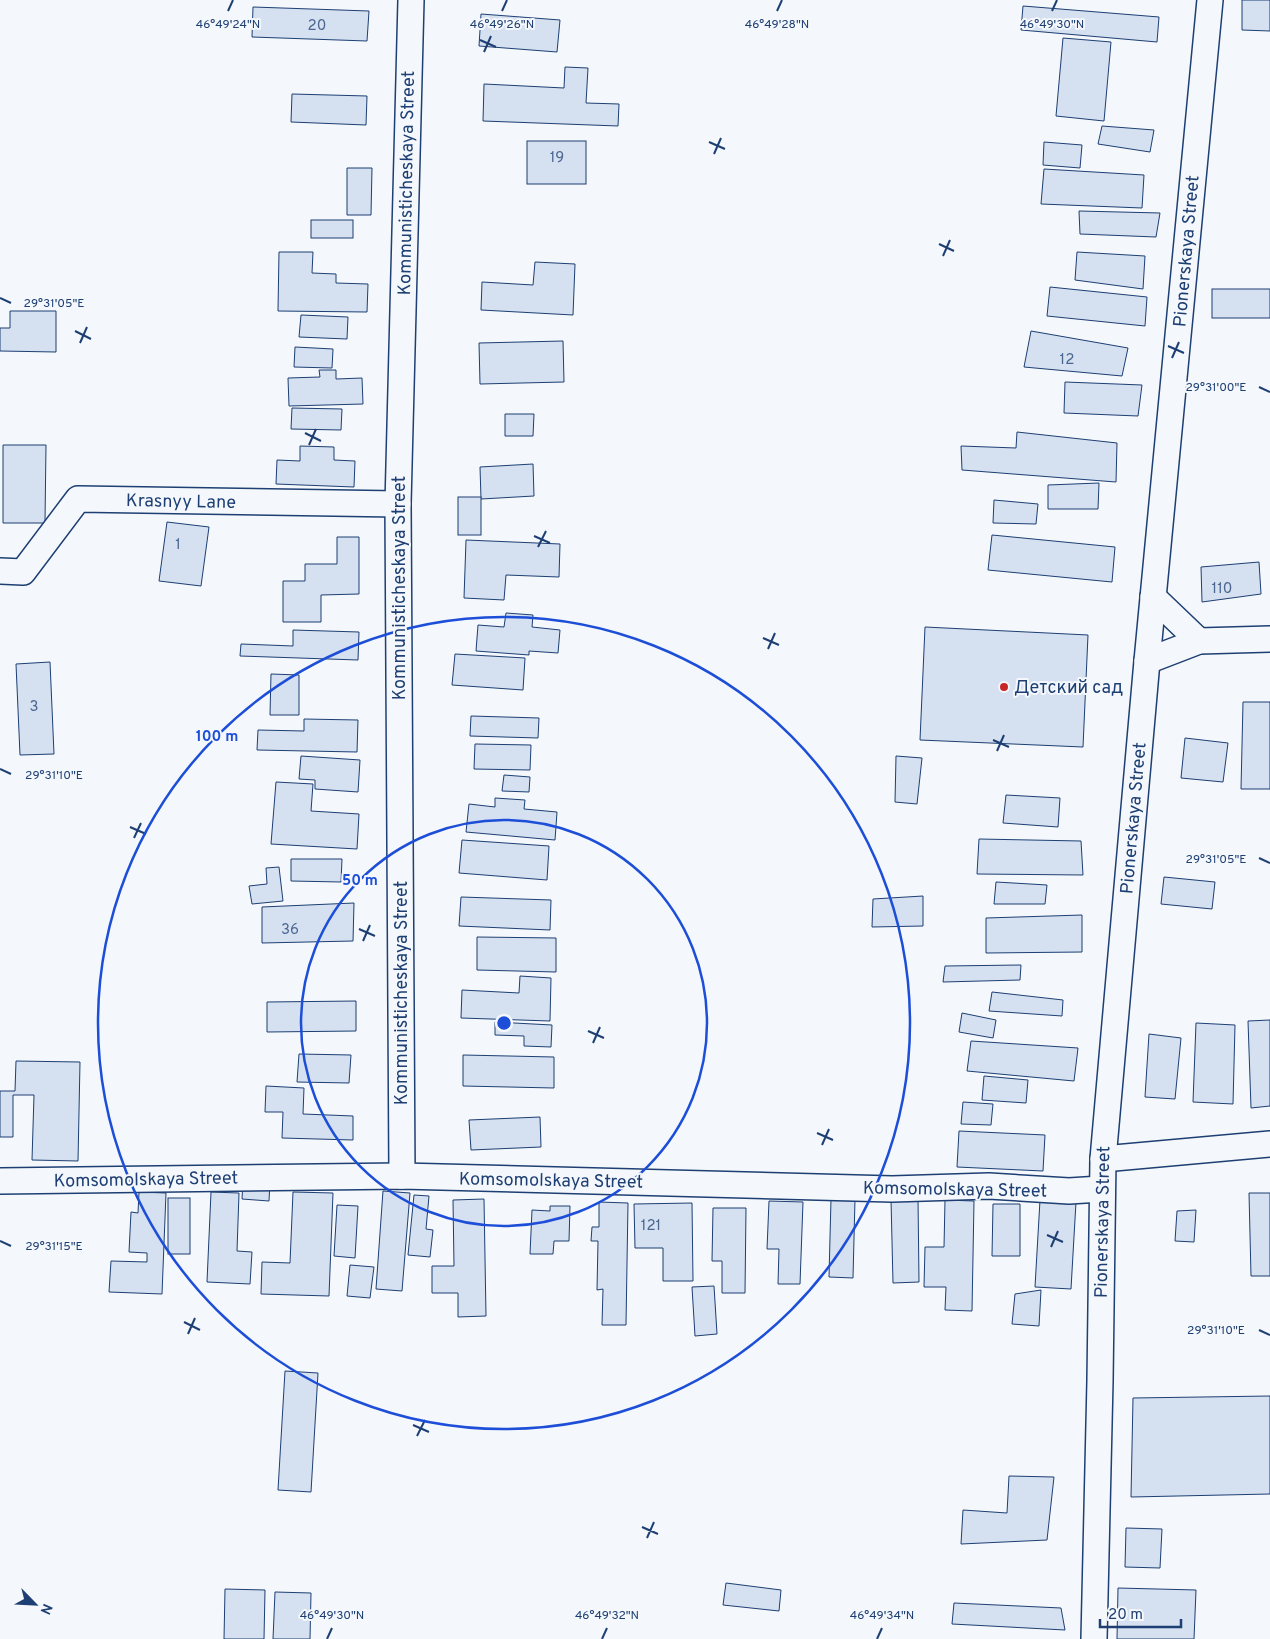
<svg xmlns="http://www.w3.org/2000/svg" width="1270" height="1639" font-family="Overpass,sans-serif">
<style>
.building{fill:#d5e0f0;stroke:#1d3f73}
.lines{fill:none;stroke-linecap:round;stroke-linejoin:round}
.street-casing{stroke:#1d3f73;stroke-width:28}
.street{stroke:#f4f7fb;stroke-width:25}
.ticks{fill:none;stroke:#1d3f73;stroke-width:2}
.ring{fill:none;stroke:#1d4ed8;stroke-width:2.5}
.poi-dot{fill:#c62828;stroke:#f4f7fb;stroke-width:2}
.labels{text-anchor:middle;stroke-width:4;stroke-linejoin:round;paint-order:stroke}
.number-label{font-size:15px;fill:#4b6792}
.street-label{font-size:18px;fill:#1d3f73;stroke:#f4f7fb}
.poi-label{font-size:18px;fill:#1d3f73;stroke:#f4f7fb;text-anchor:start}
.ticks-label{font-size:12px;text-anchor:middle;fill:#1d3f73;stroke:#f4f7fb;stroke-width:4;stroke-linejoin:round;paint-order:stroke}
.centre{fill:#1d4ed8;stroke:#f4f7fb;stroke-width:2.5}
.ring-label{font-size:15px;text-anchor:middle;font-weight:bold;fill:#1d4ed8;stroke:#f4f7fb;stroke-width:4;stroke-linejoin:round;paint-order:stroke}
</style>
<rect width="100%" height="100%" fill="#f4f7fb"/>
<g class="building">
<polygon points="1242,0 1270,0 1270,31 1242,30"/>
<polygon points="1023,6 1159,17 1157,42 1021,30"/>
<polygon points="253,7 369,11 367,41 252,37"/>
<polygon points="481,14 560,20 557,52 479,46"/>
<polygon points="1063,38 1111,42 1104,121 1056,116"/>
<polygon points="565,67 588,68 586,103 619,104 618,126 483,121 484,84 564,88"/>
<polygon points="292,94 367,96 366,125 291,122"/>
<polygon points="1102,126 1154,130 1150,152 1098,144"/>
<rect x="527" y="141" width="59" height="43"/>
<polygon points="1044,142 1082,145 1080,168 1043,165"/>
<polygon points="347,168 372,168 371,215 347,215"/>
<polygon points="1044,169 1144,175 1142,208 1041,204"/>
<polygon points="1079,211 1160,213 1156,237 1080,234"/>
<rect x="311" y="220" width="42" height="18"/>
<polygon points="279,252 313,252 312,273 336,274 336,283 368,284 367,312 278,311"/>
<polygon points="1077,252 1145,256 1143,289 1075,280"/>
<polygon points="535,262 575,264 573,315 481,310 482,282 533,285"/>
<polygon points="1050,287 1147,297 1145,326 1047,316"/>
<rect x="1212" y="289" width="58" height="29"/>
<polygon points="10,311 56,311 56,352 0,351 0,328 10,328"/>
<polygon points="301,315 348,317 347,339 299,337"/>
<polygon points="1031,331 1128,348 1122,376 1024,367"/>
<polygon points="563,341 564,382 480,384 479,343"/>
<polygon points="295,347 333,349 332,368 294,367"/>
<polygon points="319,370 336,370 336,379 362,378 363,404 289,406 288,378 320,377"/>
<polygon points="1065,382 1142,385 1138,416 1064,413"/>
<polygon points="292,408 342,409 341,430 291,429"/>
<polygon points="505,414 534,414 533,436 505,436"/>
<polygon points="1017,432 1117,443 1116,482 962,470 961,446 1016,448"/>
<polygon points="3,445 46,445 45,523 3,523"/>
<polygon points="300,446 334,447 334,460 355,461 354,487 276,484 277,460 300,461"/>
<polygon points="533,464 534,496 481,499 480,467"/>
<polygon points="1099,483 1098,509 1048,509 1048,485"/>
<rect x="458" y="497" width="23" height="38"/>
<polygon points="994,500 1038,504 1036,524 993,523"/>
<polygon points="167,522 209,527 201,586 159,581"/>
<polygon points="992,535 1115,547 1112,582 988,570"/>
<polygon points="337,537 359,537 359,594 321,595 321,622 283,622 283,581 305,581 305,564 337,564"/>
<polygon points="466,540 560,544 559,577 506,575 504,600 464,598"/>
<polygon points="1259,562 1261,594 1202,602 1201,567"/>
<polygon points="506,613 533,615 532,627 560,630 558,653 529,651 529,655 476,651 478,625 504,627"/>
<polygon points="925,627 1088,635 1083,747 920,740"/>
<polygon points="293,630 359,632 358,660 240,656 241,644 293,646"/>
<polygon points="455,654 525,658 523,690 452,685"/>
<polygon points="50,662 54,754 20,755 16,664"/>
<polygon points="271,674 299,675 299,715 270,715"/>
<polygon points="1243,702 1270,702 1270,789 1241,789"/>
<polygon points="471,716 539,718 538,738 470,736"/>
<polygon points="304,719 358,720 357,752 257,750 258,730 304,731"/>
<polygon points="1185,738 1228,743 1223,782 1181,778"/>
<polygon points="475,744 531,745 530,770 474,769"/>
<polygon points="301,756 360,760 358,792 315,789 315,780 299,779"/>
<polygon points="896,756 922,758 917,804 895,802"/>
<polygon points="504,775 530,777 529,792 502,791"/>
<polygon points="276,782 313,784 311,811 359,814 357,849 271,844"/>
<polygon points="1006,795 1060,798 1058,827 1003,823"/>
<polygon points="495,798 525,800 524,809 557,812 555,840 466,832 469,804 495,807"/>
<polygon points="979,839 1081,841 1083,875 977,874"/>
<polygon points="462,840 549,846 547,880 459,873"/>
<polygon points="291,859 342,859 341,882 291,881"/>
<polygon points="279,867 283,901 252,904 249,886 267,884 266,868"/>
<polygon points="1164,877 1215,882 1212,909 1161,904"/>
<polygon points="996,882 1047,885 1045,904 994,904"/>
<polygon points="923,896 923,926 872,927 873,899"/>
<polygon points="461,897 551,900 550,930 459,926"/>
<polygon points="354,903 353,941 262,943 262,907"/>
<polygon points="1082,915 1082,952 986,953 986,918"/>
<polygon points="477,937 556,938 556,972 477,970"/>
<polygon points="1021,965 1020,980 943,982 945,966"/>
<polygon points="520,976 551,978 550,1021 461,1018 462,990 519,993"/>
<polygon points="992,992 1063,1000 1062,1016 989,1011"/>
<polygon points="356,1001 356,1031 267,1032 267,1002"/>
<polygon points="962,1013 996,1020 993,1038 959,1032"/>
<polygon points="1270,1020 1270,1106 1251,1108 1248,1021"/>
<polygon points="495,1022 552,1025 551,1047 524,1046 524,1036 495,1035"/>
<polygon points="1196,1023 1235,1025 1233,1104 1193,1102"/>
<polygon points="1149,1034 1181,1038 1175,1099 1145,1097"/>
<polygon points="971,1041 1078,1048 1074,1081 967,1071"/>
<polygon points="299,1054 351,1055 349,1083 297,1082"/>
<polygon points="463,1055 554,1057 554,1088 463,1086"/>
<polygon points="16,1061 80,1062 78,1161 32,1160 34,1095 13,1095 13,1137 0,1137 0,1091 15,1091"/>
<polygon points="984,1076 1028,1080 1026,1103 982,1100"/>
<polygon points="266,1086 304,1088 303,1114 353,1116 353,1140 282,1138 283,1112 265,1112"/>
<polygon points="963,1102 993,1104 991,1125 961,1124"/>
<polygon points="540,1117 541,1147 471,1150 469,1120"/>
<polygon points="959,1131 1045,1135 1043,1171 957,1167"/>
<polygon points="243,1181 270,1182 269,1201 242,1199"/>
<polygon points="383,1191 410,1193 402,1291 376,1289"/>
<polygon points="139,1192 166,1193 162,1294 109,1292 111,1261 147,1262 147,1253 129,1252 131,1212 138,1213"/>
<polygon points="211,1192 239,1193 237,1251 252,1252 250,1284 207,1282"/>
<polygon points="293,1192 333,1193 329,1296 261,1294 262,1262 290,1263"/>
<polygon points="1249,1193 1270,1193 1270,1276 1251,1276"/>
<polygon points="414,1195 429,1196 426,1229 433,1230 430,1257 408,1255"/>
<rect x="168" y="1198" width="22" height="56"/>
<polygon points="918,1198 919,1282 893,1283 891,1199"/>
<polygon points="484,1199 486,1316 458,1317 458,1293 432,1293 432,1266 454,1266 453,1200"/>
<polygon points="831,1199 855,1199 853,1278 829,1277"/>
<polygon points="945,1200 974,1201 972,1311 945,1310 946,1287 924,1287 925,1247 944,1247"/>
<polygon points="1040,1200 1076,1202 1071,1289 1035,1287"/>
<polygon points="769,1201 803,1202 800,1284 778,1284 779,1249 767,1249"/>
<polygon points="599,1202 628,1203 626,1325 602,1325 603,1289 597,1290 598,1241 591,1241 592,1227 599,1227"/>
<polygon points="692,1203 693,1281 663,1281 663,1248 635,1248 634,1204"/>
<polygon points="993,1204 1020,1204 1020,1256 992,1256"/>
<polygon points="337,1205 358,1206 355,1258 334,1256"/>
<polygon points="550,1206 570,1206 569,1241 554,1241 553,1254 530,1254 532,1210 550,1211"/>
<polygon points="713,1208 746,1208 745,1293 722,1293 722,1261 712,1261"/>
<polygon points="1196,1210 1194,1242 1175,1241 1177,1211"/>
<polygon points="350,1265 374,1267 370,1298 347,1296"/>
<polygon points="714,1286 717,1334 695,1336 692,1287"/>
<polygon points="1041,1290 1039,1326 1012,1324 1015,1294"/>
<polygon points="285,1371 318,1373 311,1492 278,1490"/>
<polygon points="1270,1396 1270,1494 1131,1497 1133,1398"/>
<polygon points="1009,1476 1054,1477 1047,1540 961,1544 963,1510 1007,1513"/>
<polygon points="1126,1528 1162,1529 1160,1568 1125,1567"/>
<polygon points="726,1583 781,1590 779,1611 723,1605"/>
<polygon points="1118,1588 1196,1590 1194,1639 1117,1639"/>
<polygon points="225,1589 265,1590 264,1639 224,1639"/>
<polygon points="275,1592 311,1593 310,1639 273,1639"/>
<polygon points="954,1603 1061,1608 1065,1630 952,1624"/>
</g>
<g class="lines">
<defs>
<g id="street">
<polyline points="0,571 23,572 78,499 398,504"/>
<polyline points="1153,597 1199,641"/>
<polyline points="1147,661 1199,641 1270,639"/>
<polyline points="1103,1159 1270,1144"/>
<polyline points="402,1176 398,504 411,0"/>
<polyline points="0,1181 402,1176 892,1189 989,1186 1069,1191 1101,1189"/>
<polyline points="1094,1639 1100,1381 1103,1159 1147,661 1210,0"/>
</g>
</defs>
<use href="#street" class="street-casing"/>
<use href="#street" class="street"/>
</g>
<path class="ticks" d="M228,11L233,0M502,11L507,0M777,11L782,0M1052,11L1057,0M480,40L496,47M484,52L491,36M709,142L725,149M714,154L721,138M939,244L954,251M943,256L950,240M0,298L11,303M75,331L91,339M80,343L87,327M1168,346L1184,353M1172,358L1179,342M1259,387L1270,392M305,433L321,441M309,445L316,429M534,536L550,543M538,547L546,531M763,638L779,645M768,649L775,633M993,740L1009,747M997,751L1004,735M0,769L11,774M130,827L146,834M134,838L141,823M1259,858L1270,863M359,929L375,936M363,941L370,925M588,1031L604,1038M593,1043L600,1027M817,1133L833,1140M822,1145L829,1129M1047,1235L1063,1242M0,1241L11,1246M1051,1247L1058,1231M184,1322L200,1330M1259,1330L1270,1335M188,1334L195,1318M413,1425L429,1432M417,1436L425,1420M642,1527L658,1534M647,1538L654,1522M327,1639L332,1628M602,1639L607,1628M877,1639L882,1628"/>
<g class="ring">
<circle cx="504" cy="1023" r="203"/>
<circle cx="504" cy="1023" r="406"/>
</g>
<circle class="poi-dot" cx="1004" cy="687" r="5"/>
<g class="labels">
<g class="number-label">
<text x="317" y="30">20</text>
<text x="557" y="162">19</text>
<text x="1067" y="364">12</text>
<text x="178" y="549">1</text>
<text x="1222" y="593">110</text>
<text x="34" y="711">3</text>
<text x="290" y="934">36</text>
<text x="651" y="1230">121</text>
</g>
<g class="street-label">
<text transform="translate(406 183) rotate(-89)" y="6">Kommunisticheskaya Street</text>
<text transform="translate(1186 251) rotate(-85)" y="6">Pionerskaya Street</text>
<text transform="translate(181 501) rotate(1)" y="6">Krasnyy Lane</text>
<text transform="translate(399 588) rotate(-90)" y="6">Kommunisticheskaya Street</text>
<text transform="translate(1133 818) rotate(-85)" y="6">Pionerskaya Street</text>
<text transform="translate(401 993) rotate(-90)" y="6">Kommunisticheskaya Street</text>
<text transform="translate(146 1179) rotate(-1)" y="6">Komsomolskaya Street</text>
<text transform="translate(551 1180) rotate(1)" y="6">Komsomolskaya Street</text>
<text transform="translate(955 1189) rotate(1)" y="6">Komsomolskaya Street</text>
<text transform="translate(1102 1222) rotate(-89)" y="6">Pionerskaya Street</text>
</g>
<g class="poi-label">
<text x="1014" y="693">Детский сад</text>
</g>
</g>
<g class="ticks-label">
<text x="228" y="28">46°49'24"N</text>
<text x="502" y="28">46°49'26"N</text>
<text x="777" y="28">46°49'28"N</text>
<text x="1052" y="28">46°49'30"N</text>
<text x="54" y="307">29°31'05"E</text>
<text x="1216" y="391">29°31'00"E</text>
<text x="54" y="779">29°31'10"E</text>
<text x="1216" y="863">29°31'05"E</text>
<text x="54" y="1250">29°31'15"E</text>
<text x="1216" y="1334">29°31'10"E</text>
<text x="332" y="1619">46°49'30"N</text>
<text x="607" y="1619">46°49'32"N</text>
<text x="882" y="1619">46°49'34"N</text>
</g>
<circle cx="504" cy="1023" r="8" class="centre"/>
<g class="ring-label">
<text x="217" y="741">100 m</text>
<text x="360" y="885">50 m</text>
</g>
<g transform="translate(35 1604) rotate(114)" stroke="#f4f7fb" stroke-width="4" paint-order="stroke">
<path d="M0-4L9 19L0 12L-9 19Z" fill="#1d3f73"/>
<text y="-8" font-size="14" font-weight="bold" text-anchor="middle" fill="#1d3f73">N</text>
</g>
<path d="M1100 1619v8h81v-8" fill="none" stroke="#1d3f73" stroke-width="2.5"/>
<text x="1108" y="1619" font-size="15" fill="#1d3f73" stroke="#f4f7fb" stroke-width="4" paint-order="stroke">20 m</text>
</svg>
